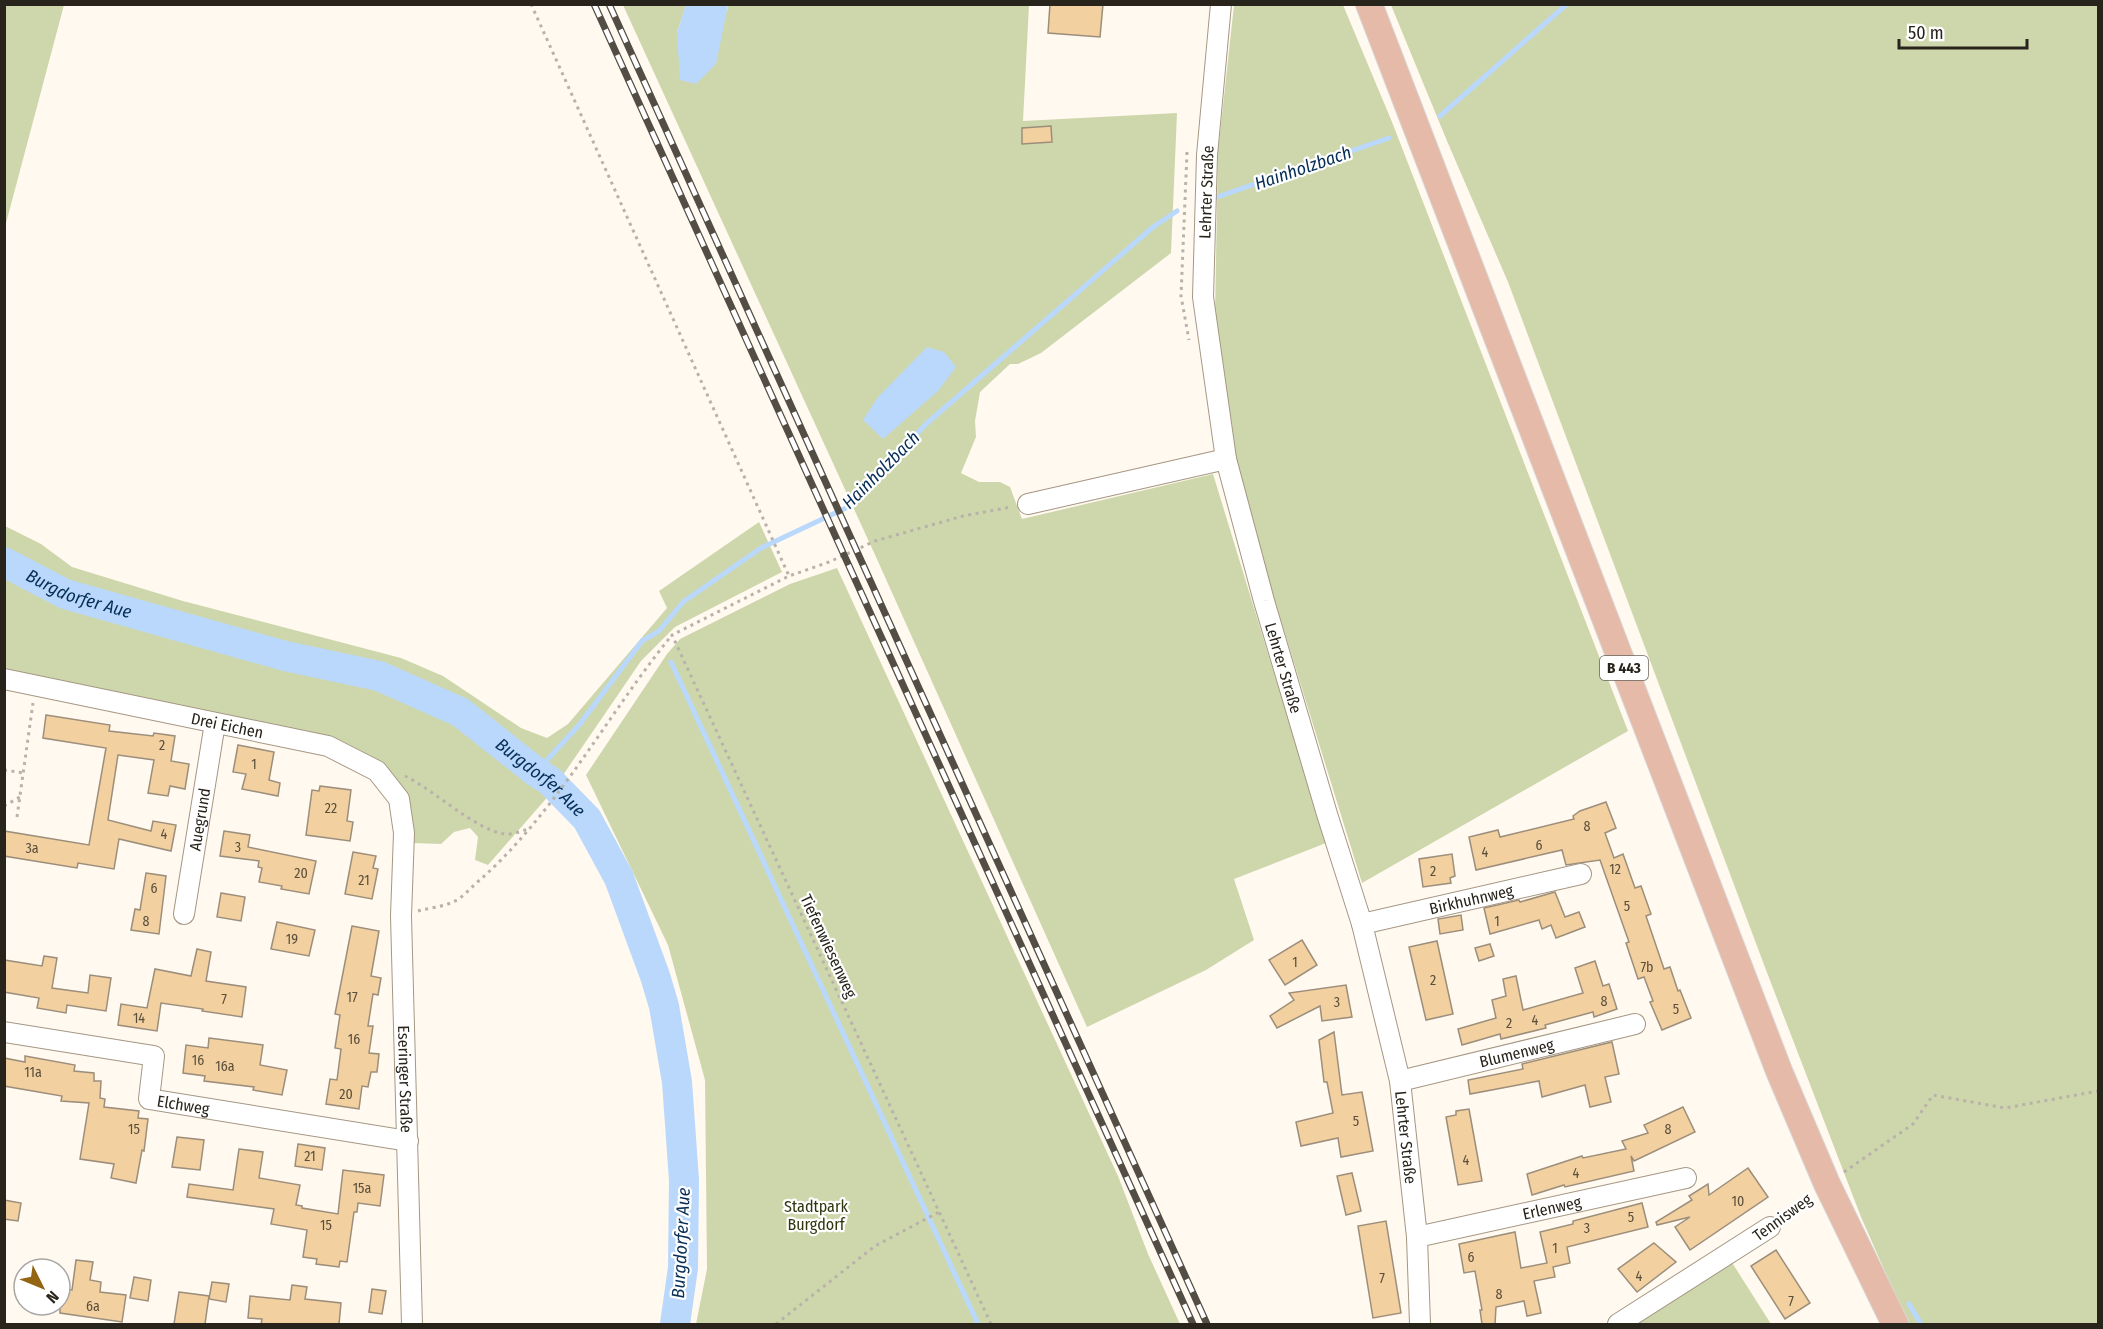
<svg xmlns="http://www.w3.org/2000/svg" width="2103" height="1329" font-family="'Fira Sans Condensed',sans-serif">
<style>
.green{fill:#ced7ac}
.water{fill:#b9d8fb}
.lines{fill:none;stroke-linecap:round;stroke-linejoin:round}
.stream{stroke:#b9d8fb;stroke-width:5}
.river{stroke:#b9d8fb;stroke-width:30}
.building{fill:#f2d09f;stroke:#9c8e7b;stroke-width:1.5}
.minor-casing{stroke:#a59783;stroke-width:22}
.major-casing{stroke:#d8d7d6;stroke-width:28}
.path{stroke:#b8b2aa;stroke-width:3;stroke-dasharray:3 4.5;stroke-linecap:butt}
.minor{stroke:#fff;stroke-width:20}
.major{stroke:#e5baa8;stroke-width:26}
.rail-casing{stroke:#524d45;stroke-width:7}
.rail{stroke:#fff;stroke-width:4.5;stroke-dasharray:14;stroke-linecap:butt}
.labels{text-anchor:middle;stroke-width:4.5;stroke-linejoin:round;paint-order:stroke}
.number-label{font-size:14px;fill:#5a4e3c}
.shield{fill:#fff;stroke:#68655f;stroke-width:1.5}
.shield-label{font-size:15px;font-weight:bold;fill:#28231b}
.street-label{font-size:16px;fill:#28231b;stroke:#fff}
.park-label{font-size:16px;fill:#30360c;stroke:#fff}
.water-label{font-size:18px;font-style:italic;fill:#062e56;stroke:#fff}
</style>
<rect width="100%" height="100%" fill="#fff9f0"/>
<g class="green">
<polygon points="5,4 64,5 5,227 4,5"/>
<polygon points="623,5 686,5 677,33 727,11 728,5 1029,5 1023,121 1177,113 1171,253 1041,353 1018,364 1010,364 980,392 975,421 976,437 961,473 979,482 1000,482 1010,487 1022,519 1213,474 1326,843 1234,879 1254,940 1206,970 1087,1027 876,557"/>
<polygon points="1234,5 1343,5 1392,122 1628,731 1362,883 1274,598 1234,456 1215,314 1218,152"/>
<polygon points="1391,5 2098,5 2098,1324 1908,1324 1861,1217 1766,970 1508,282 1447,141"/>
<polygon points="759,522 782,572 675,627 641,661 561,778 466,708 440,693 384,671 68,588 4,554 5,526 41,544 72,567 183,601 401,658 443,676 521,728 547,738 568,724 667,608 659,591"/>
<polygon points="837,568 1118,1176 1148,1254 1180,1324 696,1324 707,1269 705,1080 668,945 586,775 667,654 680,639 790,584"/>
<polygon points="4,572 39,591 95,615 201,646 392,690 466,729 551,793 488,865 475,860 478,837 470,828 454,832 441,844 413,843 406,794 382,762 344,742 78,690 5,674"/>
<polygon points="1731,1261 1771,1324 1637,1324"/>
</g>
<g class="water">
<polygon points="686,4 728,5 716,64 696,84 680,80 677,33"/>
<polygon points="927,347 944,352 956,367 938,391 883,439 863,420 878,397"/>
</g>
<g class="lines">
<g class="stream">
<polyline points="1440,116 1567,4"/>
<polyline points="1217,197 1389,138"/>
<polyline points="671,662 978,1324"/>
<polyline points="536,772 579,725 642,641 659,631 683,602 761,548 848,507 926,424 1153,227 1177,211"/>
<polyline points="1909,1304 1921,1324"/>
</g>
<path class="river" id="s1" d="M4,562L65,594L285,656L379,676L460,712L536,772L550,781L587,819L619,878L655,976L664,1006L677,1082L684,1180L683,1268L675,1324"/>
</g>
<g class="building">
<polygon points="1050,4 1103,4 1100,37 1048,33"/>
<polygon points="1051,126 1052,142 1022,144 1022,128"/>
<polygon points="46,715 110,725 109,731 153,736 154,733 175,736 171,761 189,764 185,789 170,786 168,796 148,793 154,760 118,755 108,820 151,831 153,821 176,825 171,851 119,839 114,869 78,863 77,868 4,856 4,831 89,845 106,748 43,738"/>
<polygon points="238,745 274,752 269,780 280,783 278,796 242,789 246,774 233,772"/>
<polygon points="320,786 351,790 347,821 353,822 350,841 306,835 312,790 319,791"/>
<polygon points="1606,802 1616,828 1605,833 1614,858 1623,854 1635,888 1641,886 1651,914 1646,916 1664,969 1670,967 1678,991 1680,990 1691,1018 1662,1030 1650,1002 1653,1001 1644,977 1638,979 1626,943 1629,942 1600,860 1566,865 1562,850 1476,870 1469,837 1498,830 1500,837 1574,819 1573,816 1580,811"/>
<polygon points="224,831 250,835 248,847 316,861 309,894 281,889 282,886 259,882 262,868 258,867 259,861 220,856"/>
<polygon points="353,852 376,856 373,868 378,869 372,899 345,894"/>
<polygon points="1452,854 1455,876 1450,878 1451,883 1423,887 1419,859"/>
<polygon points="146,873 166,876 159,934 131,930 135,909 140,910"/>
<polygon points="1555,892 1565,917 1579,912 1585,927 1556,938 1551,925 1542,929 1539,920 1490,934 1484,908 1519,900 1520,902"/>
<polygon points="221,893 245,897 241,921 217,917"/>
<polygon points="1461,915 1463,930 1440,934 1438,919"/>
<polygon points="277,922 315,930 309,956 271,949"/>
<polygon points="352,926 379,931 371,976 381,978 378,995 373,994 368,1026 373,1026 369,1053 379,1054 377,1072 371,1072 368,1087 362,1086 359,1109 326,1104 330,1079 337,1080 341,1049 335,1048 340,1015 335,1014"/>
<polygon points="1302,940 1317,965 1285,985 1269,960"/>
<polygon points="1437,941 1453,1014 1426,1020 1409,947"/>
<polygon points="1490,944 1494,956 1479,961 1475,948"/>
<polygon points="197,949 211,952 206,981 246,987 242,1017 202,1011 203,1009 161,1003 157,1031 118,1025 121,1004 147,1008 155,969 191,976"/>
<polygon points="44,956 57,958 52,988 88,993 90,975 111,978 106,1011 67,1005 66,1013 37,1008 39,998 4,992 4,960 42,966"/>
<polygon points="1595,961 1603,986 1609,984 1617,1009 1594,1017 1593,1012 1545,1025 1546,1028 1501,1039 1500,1034 1462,1045 1458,1029 1496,1018 1492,1000 1506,996 1503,979 1516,976 1523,1010 1583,993 1575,968"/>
<polygon points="1346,985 1352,1017 1322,1021 1320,1006 1277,1028 1270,1016 1294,1000 1289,993"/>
<polygon points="1334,1032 1342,1095 1362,1092 1373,1151 1341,1157 1338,1138 1301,1146 1296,1122 1333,1113 1327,1082 1324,1082 1319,1040"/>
<polygon points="209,1038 263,1045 260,1065 287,1070 282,1095 253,1090 254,1087 204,1081 205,1076 183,1073 186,1045 208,1048"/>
<polygon points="1612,1042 1619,1074 1605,1077 1611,1102 1590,1107 1585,1085 1542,1097 1539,1081 1470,1094 1468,1080 1523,1069 1522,1064"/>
<polygon points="25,1056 75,1065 74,1071 94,1073 94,1081 101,1081 100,1098 105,1099 104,1107 139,1111 138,1118 148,1119 144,1151 142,1150 136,1183 111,1178 114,1164 80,1159 89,1103 61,1101 62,1096 4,1086 4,1058 25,1062"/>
<polygon points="1683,1107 1695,1132 1634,1161 1631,1156 1634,1171 1565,1187 1564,1185 1532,1195 1527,1174 1582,1156 1583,1158 1626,1149 1622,1141 1648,1133 1644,1125"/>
<polygon points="1469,1109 1482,1181 1458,1185 1446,1117 1456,1115 1456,1111"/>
<polygon points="177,1137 204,1140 200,1170 172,1167"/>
<polygon points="298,1144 325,1148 322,1170 295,1166"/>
<polygon points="239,1149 263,1152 259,1178 300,1185 296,1205 302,1206 302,1208 338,1214 343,1170 384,1175 380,1206 358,1203 357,1212 354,1212 347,1262 340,1261 339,1267 316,1264 317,1259 303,1257 307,1230 271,1224 274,1209 187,1197 189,1184 233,1190"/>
<polygon points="1748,1168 1768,1197 1690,1250 1675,1227 1690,1217 1657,1225 1656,1222 1692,1200 1689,1196 1708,1184 1709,1195"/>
<polygon points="1352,1173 1361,1211 1346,1215 1337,1176"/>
<polygon points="4,1200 21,1203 18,1221 4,1219"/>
<polygon points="1642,1203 1648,1227 1567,1247 1570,1263 1553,1267 1555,1277 1534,1281 1541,1313 1527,1316 1524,1301 1496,1307 1495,1324 1482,1324 1480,1310 1482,1310 1475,1271 1464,1273 1459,1244 1515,1232 1521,1268 1547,1263 1540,1232 1573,1224 1573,1221"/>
<polygon points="1386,1221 1401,1313 1373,1318 1358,1226"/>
<polygon points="1654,1243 1676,1262 1637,1292 1618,1269"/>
<polygon points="1776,1250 1810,1303 1785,1319 1751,1266"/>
<polygon points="76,1260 93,1262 90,1280 101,1282 100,1292 126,1295 122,1322 60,1313 60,1288 72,1290"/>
<polygon points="134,1277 151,1280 148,1301 130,1298"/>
<polygon points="212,1282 229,1284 226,1302 209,1299"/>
<polygon points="292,1285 307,1287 305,1299 341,1303 339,1324 261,1324 262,1319 248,1318 250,1296 290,1300"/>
<polygon points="372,1289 386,1291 382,1314 369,1312"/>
<polygon points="179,1292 209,1296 205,1324 174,1324"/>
</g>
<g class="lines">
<defs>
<g id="minor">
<path id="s2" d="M1221,4L1207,155L1203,297L1226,459L1264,601L1327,814L1362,924L1400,1081L1417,1237L1420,1324"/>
<polyline points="1028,504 1226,459"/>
<path id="s3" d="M4,679L328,746L377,771L399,799L404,833L401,916L412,1324"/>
<path id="s4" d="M184,914L215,723"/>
<path id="s5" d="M1362,924L1581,874"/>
<path id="s6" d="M4,1032L154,1056L149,1099L408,1141"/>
<path id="s7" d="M1400,1081L1635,1024"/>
<path id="s8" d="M1417,1237L1686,1178"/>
<polyline points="1618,1324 1770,1227"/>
</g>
<polyline id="major" points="1369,4 1779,1071 1827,1184 1895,1324"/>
</defs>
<use href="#minor" class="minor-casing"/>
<use href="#major" class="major-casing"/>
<g class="path">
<polyline points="531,4 789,576"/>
<polyline points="1187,152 1181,296 1189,340"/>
<polyline points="4,770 24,773"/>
<path d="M405,776C434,790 477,831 505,834C513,835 521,831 528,829"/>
<polyline points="4,806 20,797"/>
<polyline points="17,817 33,703"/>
<path d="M418,911C429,908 442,907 453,902C463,898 472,886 481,879C558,810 607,715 672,635"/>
<polyline points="1844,1172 1913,1124 1933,1095 2005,1108 2098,1091"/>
<polyline points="1783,1217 1811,1196"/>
<polyline points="776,1324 875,1246 939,1212"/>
<polyline points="991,1324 672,635 789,576 829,562 875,541 963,516 1011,507"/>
</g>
<use href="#minor" class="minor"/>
<use href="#major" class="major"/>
<defs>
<g id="rail">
<polyline points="594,4 1193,1324"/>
<polyline points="609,4 1207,1324"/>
</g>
</defs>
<use href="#rail" class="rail-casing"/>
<use href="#rail" class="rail"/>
</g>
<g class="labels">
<g class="number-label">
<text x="162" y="750">2</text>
<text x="254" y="769">1</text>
<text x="331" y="813">22</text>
<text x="1587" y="831">8</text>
<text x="164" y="839">4</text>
<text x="1539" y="850">6</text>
<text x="238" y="852">3</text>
<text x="32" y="853">3a</text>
<text x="1485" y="857">4</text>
<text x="1615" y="874">12</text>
<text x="1433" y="876">2</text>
<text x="301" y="878">20</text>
<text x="364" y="885">21</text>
<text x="154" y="893">6</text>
<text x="1627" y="911">5</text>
<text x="146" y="926">8</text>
<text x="1497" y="926">1</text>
<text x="292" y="944">19</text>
<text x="1295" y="967">1</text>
<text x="1647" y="972">7b</text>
<text x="1433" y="985">2</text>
<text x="352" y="1002">17</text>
<text x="224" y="1004">7</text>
<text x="1604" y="1006">8</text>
<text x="1337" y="1007">3</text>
<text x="1676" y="1014">5</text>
<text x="139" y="1023">14</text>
<text x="1535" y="1025">4</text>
<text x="1509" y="1028">2</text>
<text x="354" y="1044">16</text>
<text x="198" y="1065">16</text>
<text x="225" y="1071">16a</text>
<text x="33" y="1077">11a</text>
<text x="346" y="1099">20</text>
<text x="1356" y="1126">5</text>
<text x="134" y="1134">15</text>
<text x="1668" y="1134">8</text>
<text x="310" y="1161">21</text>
<text x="1466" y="1165">4</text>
<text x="1576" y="1178">4</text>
<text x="362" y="1193">15a</text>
<text x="1738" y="1206">10</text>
<text x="1631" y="1222">5</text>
<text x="326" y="1230">15</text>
<text x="1587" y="1233">3</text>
<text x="1555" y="1253">1</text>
<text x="1471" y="1262">6</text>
<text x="1639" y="1281">4</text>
<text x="1382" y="1283">7</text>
<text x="1499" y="1299">8</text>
<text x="1791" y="1306">7</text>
<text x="93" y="1311">6a</text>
</g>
<rect class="shield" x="1600" y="656" width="48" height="24" rx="4.5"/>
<g class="shield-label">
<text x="1624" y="673">B 443</text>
</g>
<g class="street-label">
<text transform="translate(1206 192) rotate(-88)" y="6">Lehrter Straße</text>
<text dy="6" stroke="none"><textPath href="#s2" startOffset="674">Lehrter Straße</textPath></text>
<text dy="6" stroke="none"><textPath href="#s3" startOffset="228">Drei Eichen</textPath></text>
<text dy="6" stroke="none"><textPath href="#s4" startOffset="96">Auegrund</textPath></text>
<text dy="6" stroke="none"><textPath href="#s5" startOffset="112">Birkhuhnweg</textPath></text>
<text transform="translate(829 946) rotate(65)" y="6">Tiefenwiesenweg</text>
<text dy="6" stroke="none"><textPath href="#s7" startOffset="120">Blumenweg</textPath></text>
<text dy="6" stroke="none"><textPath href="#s3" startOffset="702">Eseringer Straße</textPath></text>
<text dy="6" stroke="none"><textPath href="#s6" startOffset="230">Elchweg</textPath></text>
<text dy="6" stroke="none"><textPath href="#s2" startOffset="1160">Lehrter Straße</textPath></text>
<text dy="6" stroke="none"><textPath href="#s8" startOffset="138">Erlenweg</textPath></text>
<text transform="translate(1782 1217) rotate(-36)" y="6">Tennisweg</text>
</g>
<g class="park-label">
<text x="816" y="1212">Stadtpark<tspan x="816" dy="18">Burgdorf</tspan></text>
</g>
<g class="water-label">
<text transform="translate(1303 168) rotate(-19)" y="6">Hainholzbach</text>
<text transform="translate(881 470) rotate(-45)" y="6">Hainholzbach</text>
<text dy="6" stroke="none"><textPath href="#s1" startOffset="82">Burgdorfer Aue</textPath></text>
<text dy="6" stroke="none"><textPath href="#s1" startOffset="586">Burgdorfer Aue</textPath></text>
<text transform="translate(681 1243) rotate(-87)" y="6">Burgdorfer Aue</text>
</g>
</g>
<rect width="2103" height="1329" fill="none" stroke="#28231b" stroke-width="12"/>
<g transform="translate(42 1287) rotate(133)"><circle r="28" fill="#ffffff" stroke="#a9a7a4" stroke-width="1.5"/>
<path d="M0-4.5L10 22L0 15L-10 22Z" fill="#936512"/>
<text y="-9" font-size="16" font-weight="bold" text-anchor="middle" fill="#28231b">N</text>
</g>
<path d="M1899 39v9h128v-9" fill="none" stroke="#28231b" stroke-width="3"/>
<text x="1908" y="39" font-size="18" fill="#28231b" stroke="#ffffff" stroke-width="4.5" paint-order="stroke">50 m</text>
</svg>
